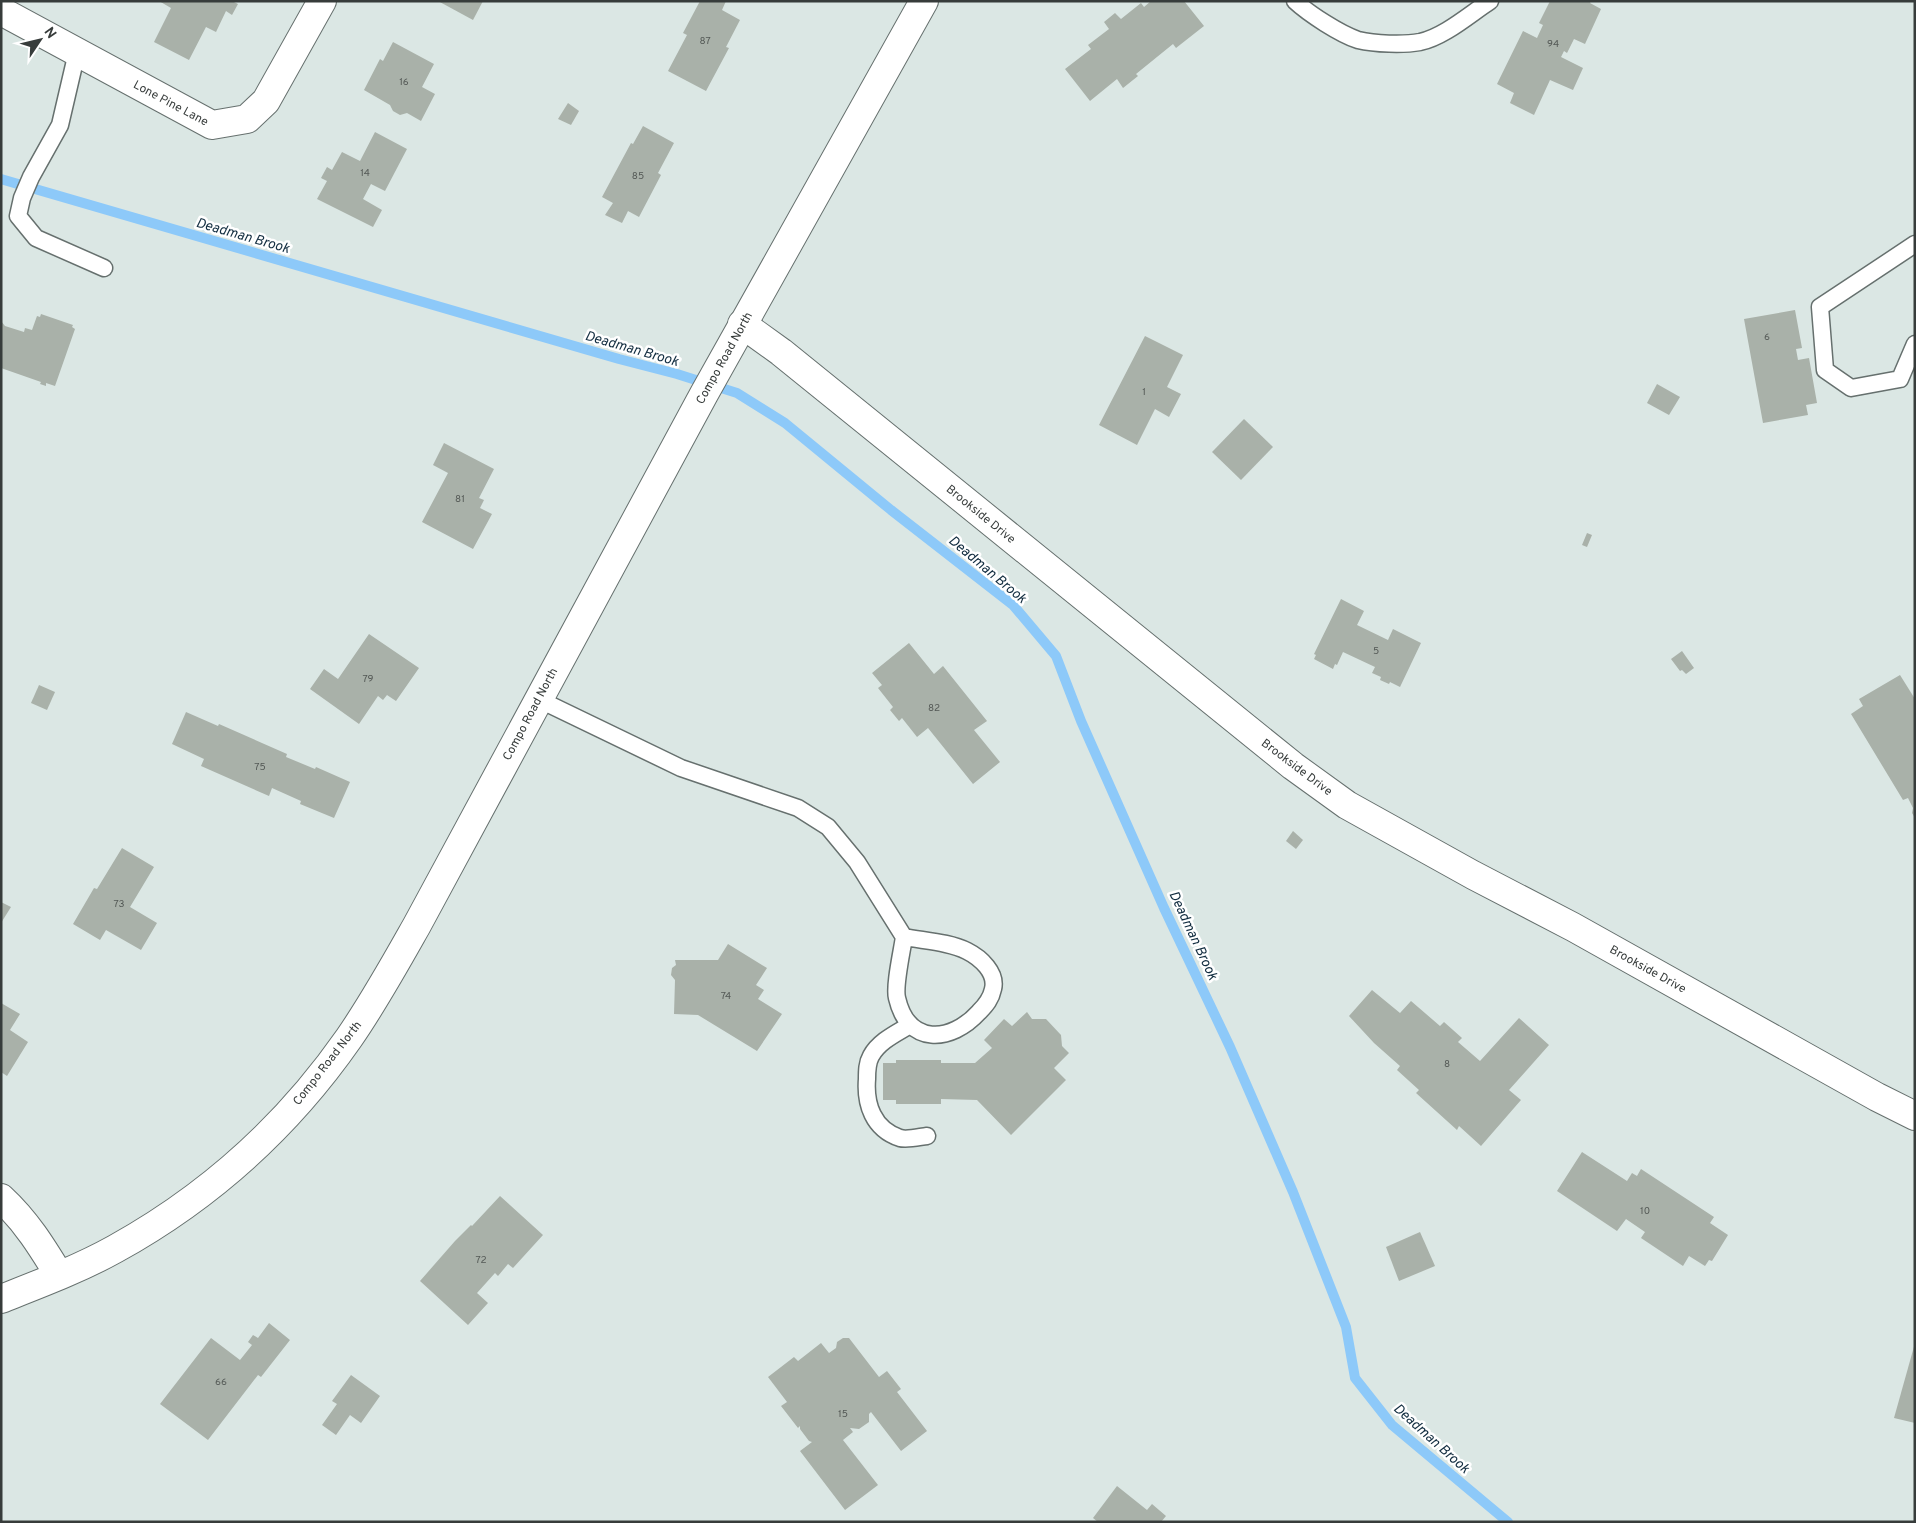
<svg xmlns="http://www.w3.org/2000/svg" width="1916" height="1523" font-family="Overpass,sans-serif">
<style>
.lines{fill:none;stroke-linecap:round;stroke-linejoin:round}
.stream{stroke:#8dc9f9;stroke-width:10}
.building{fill:#a9b1a9}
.lane-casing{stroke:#66706e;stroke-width:19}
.street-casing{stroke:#66706e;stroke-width:30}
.secondary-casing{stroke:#66706e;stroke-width:30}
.lane{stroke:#fff;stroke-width:16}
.street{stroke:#fff;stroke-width:28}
.secondary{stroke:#fff;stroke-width:28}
.labels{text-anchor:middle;stroke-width:5;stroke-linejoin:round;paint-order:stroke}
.number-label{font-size:10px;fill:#545956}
.street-label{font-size:12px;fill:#373c3b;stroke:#fff}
.water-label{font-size:14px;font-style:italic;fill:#112c3f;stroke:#fff}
</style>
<rect width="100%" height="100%" fill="#dbe7e4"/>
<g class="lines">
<polyline class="stream" points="1,179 619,359 677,374 737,393 785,423 891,510 1013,605 1056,656 1081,721 1164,908 1230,1047 1293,1192 1346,1327 1355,1378 1392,1425 1508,1522"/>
</g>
<g class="building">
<polygon points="159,1 232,1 238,4 232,15 226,11 216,32 206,27 189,60 154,42 171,8"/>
<polygon points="438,1 483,1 473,20"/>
<polygon points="700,1 726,1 722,10 740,20 726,47 729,48 706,91 668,71 687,35 683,33"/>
<polygon points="1151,1 1184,1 1204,26 1176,48 1173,44 1136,74 1138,76 1123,88 1117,79 1090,101 1065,69 1091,49 1088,45 1109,29 1104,22 1115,13 1121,19 1141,3 1144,7"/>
<polygon points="1550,1 1591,1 1590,3 1601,9 1585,44 1574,39 1567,53 1564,51 1561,57 1583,68 1573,90 1550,80 1534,115 1510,103 1514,93 1497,84 1523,31 1537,38 1543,25 1539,23"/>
<polygon points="393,42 434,64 422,87 435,94 421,121 407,113 400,115 393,111 390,105 364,90 380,59 383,61"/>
<polygon points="568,103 579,111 571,125 558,119"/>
<polygon points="643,126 674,143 658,173 661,175 639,217 628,211 622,223 605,215 613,203 602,197 631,143 633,144"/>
<polygon points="375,132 407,149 385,191 371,184 363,199 382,210 373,227 317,199 327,181 321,178 327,167 332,170 342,152 360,161"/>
<polygon points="1795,310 1802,348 1796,349 1798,360 1809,358 1817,403 1806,405 1808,415 1763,423 1744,319"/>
<polygon points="41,314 73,325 72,327 75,329 55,386 46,383 46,386 40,384 41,382 1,368 1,321 5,326 24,332 25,328 32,330 37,316 40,317"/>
<polygon points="1145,336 1183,355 1167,387 1181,394 1169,417 1155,409 1137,445 1099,425"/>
<polygon points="1657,384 1680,397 1669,415 1647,403"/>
<polygon points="1244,419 1273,447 1241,480 1212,452"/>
<polygon points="444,443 494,469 479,498 484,500 480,508 492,514 473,549 422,522 448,473 433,465"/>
<polygon points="1587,533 1592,535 1587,547 1582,545"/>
<polygon points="1341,599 1364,611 1357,625 1388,640 1393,629 1421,643 1400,687 1390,682 1389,684 1380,680 1381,677 1372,673 1375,667 1343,652 1337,665 1335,664 1333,669 1314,659 1316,655 1314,654"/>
<polygon points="369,634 419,668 396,701 387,695 383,700 378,696 359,724 310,689 324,669 338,679"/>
<polygon points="909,643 934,674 943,666 987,721 974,730 1000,762 973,784 928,728 917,737 902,718 899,721 890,710 893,707 878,688 882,685 872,673"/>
<polygon points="1682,651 1694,668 1686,674 1682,670 1680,671 1671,659"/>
<polygon points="1900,675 1915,699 1915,818 1912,813 1913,808 1908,798 1903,800 1851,714 1863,706 1859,699"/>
<polygon points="39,685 55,692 47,710 31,703"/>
<polygon points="186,712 218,726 219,724 287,754 286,757 315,769 316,767 350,782 334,818 300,804 301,801 272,788 269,796 201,766 204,759 172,744"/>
<polygon points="1293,831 1303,840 1296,849 1286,841"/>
<polygon points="122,848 154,867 130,907 157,923 141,950 106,930 100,940 73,924 94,888 97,889"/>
<polygon points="1,902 11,907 1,923"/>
<polygon points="728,944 767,968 756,985 764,990 758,999 782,1014 757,1051 698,1015 674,1014 675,980 671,975 672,968 676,965 675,960 718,960"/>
<polygon points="1372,990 1400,1013 1411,1001 1440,1026 1444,1022 1462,1038 1458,1042 1480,1061 1519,1018 1549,1045 1509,1090 1521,1100 1481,1146 1459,1126 1457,1130 1416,1093 1419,1090 1397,1070 1400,1066 1374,1043 1349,1016"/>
<polygon points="1,1003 20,1014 10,1030 28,1042 7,1076 1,1072"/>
<polygon points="1027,1012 1032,1019 1046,1019 1061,1035 1062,1046 1069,1053 1054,1068 1066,1080 1011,1135 977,1100 941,1099 941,1104 896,1104 896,1100 883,1100 883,1063 896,1063 896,1060 941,1060 941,1063 975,1063 992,1048 984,1040 1004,1019 1012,1026"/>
<polygon points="1582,1152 1627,1181 1632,1173 1637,1176 1641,1169 1714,1217 1710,1223 1728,1235 1712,1261 1709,1260 1705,1266 1689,1256 1683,1266 1641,1238 1645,1232 1626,1219 1617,1231 1557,1191"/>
<polygon points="500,1196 543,1235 513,1268 508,1264 498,1276 495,1273 477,1293 488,1303 468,1325 420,1281 455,1241 471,1225 472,1226"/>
<polygon points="1420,1232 1435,1266 1399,1281 1386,1247"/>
<polygon points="269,1323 290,1340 261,1377 258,1375 208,1440 160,1404 211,1338 240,1360 252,1345 248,1342 253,1335 258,1338"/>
<polygon points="843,1338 849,1338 879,1377 887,1371 901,1389 897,1392 927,1431 901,1451 871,1412 869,1414 869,1422 859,1429 850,1428 853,1432 843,1440 878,1485 845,1510 800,1451 812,1442 809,1441 800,1429 800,1426 798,1428 781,1406 787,1402 768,1377 794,1357 798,1361 821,1343 829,1353 836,1348 837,1342"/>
<polygon points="1915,1343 1915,1423 1894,1418"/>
<polygon points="351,1375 380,1396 361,1423 350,1415 336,1435 322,1425 337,1404 332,1401"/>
<polygon points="1117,1486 1147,1510 1152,1504 1166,1516 1161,1522 1098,1522 1093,1518"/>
</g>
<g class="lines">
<defs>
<g id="lane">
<path d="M1295,1C1309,14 1340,34 1358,40C1375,44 1403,45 1420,42C1444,37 1470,14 1490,1"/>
<polyline points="77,52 60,125 31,177 22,198 18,216 36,238 104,268"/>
<polyline points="1915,244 1820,307 1825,370 1851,388 1900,379 1915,344"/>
<path d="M538,699L681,768L798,808L828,827L857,862L904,937C925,941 949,942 967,951C981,958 997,973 993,989C991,999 986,1005 979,1012C951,1043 908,1046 897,998C894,986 902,951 904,937"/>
<path d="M910,1025C897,1033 879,1041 871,1056C867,1063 867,1071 867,1079C865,1104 873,1129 900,1138C907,1140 919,1137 927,1136"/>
</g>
<g id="street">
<polyline points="1,11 212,125 247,119 266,101 322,1"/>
<polyline points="742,324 781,352 1293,766 1347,805 1473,875 1573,927 1877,1097 1915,1116"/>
</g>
<g id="secondary">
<path d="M1,1198C26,1221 42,1247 59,1275"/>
<path d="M1,1299C39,1284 79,1269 115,1249C209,1197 287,1127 349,1038C374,1002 395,964 417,925L704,394L924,1"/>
</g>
</defs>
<use href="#lane" class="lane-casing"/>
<use href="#street" class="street-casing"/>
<use href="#secondary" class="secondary-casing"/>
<use href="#lane" class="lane"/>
<use href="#street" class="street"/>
<use href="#secondary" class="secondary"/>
</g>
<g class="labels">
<g class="number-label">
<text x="705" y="44">87</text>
<text x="1553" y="47">94</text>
<text x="404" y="85">16</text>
<text x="365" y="176">14</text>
<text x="638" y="179">85</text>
<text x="1767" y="340">6</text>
<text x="1144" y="395">1</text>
<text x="460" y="502">81</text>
<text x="1376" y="654">5</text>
<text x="368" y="682">79</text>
<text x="934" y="711">82</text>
<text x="260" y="770">75</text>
<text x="119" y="907">73</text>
<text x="726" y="999">74</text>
<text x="1447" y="1067">8</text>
<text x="1645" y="1214">10</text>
<text x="481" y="1263">72</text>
<text x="221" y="1385">66</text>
<text x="843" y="1417">15</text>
</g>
<g class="street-label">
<text transform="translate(171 103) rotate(28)" y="4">Lone Pine Lane</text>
<text transform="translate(724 358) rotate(-61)" y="4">Compo Road North</text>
<text transform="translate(981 514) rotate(39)" y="4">Brookside Drive</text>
<text transform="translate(530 714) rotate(-62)" y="4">Compo Road North</text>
<text transform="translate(1297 767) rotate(37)" y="4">Brookside Drive</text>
<text transform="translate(1648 969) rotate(29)" y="4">Brookside Drive</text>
<text transform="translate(327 1063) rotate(-52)" y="4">Compo Road North</text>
</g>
<g class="water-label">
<text transform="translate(243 235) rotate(16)" y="5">Deadman Brook</text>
<text transform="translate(632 348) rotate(16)" y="5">Deadman Brook</text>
<text transform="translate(988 569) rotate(40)" y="5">Deadman Brook</text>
<text transform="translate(1194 935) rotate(65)" y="5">Deadman Brook</text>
<text transform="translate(1432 1438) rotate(42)" y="5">Deadman Brook</text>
</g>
</g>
<rect width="1916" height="1523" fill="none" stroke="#373c3b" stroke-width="5"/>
<g transform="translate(40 40) rotate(55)" stroke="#ffffff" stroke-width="4" paint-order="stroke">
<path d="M0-4L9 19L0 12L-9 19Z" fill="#373c3b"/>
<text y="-8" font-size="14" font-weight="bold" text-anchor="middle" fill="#373c3b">N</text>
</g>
</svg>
